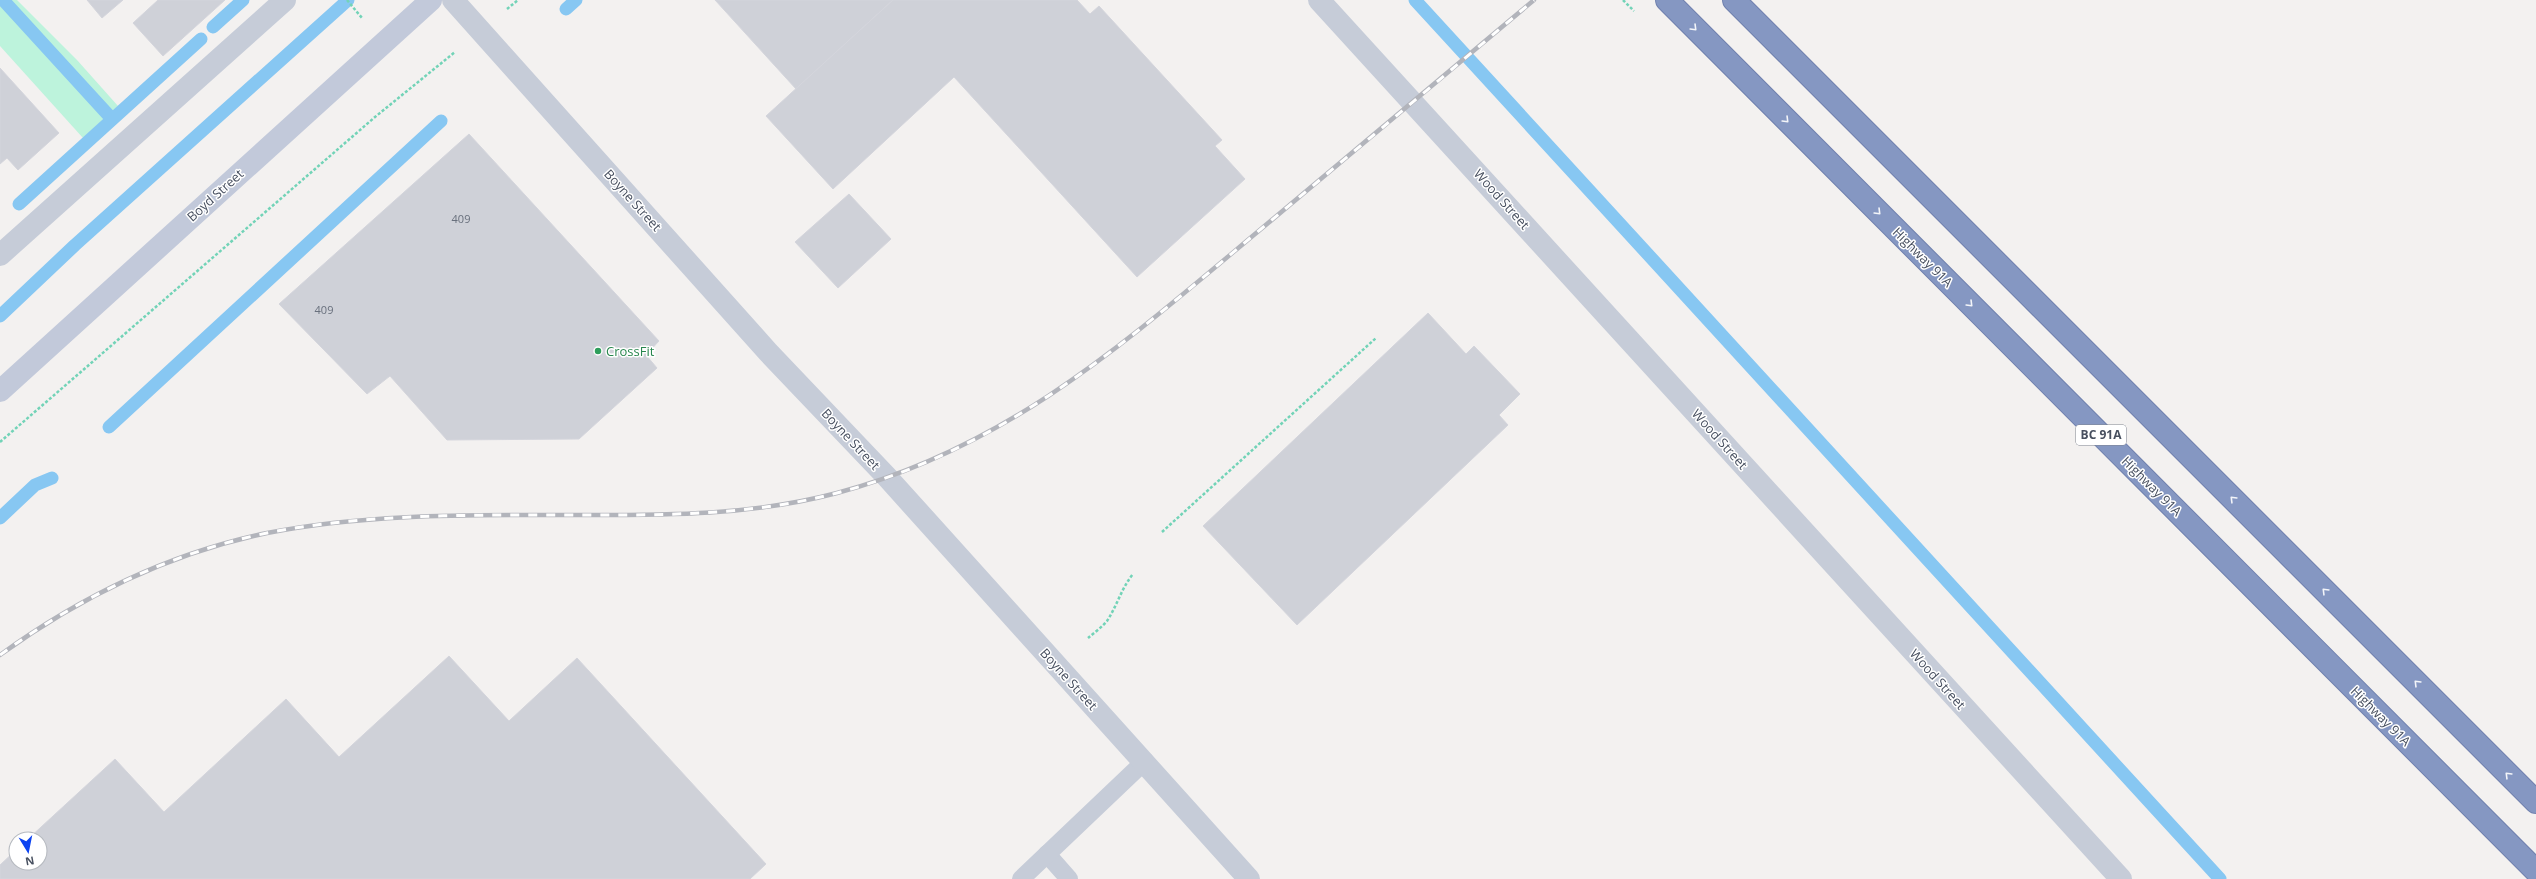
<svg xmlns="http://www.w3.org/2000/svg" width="2536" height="879" font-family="'Open Sans',sans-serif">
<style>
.green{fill:#bdf3dc}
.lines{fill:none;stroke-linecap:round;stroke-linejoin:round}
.stream{stroke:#87c7f2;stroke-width:13}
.building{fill:#cfd1d8;stroke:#d4d5dc}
.highway-casing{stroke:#7081ae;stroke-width:24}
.path{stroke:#72d3b7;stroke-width:2.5;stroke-dasharray:3 2;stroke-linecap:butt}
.lane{stroke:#c6ccd8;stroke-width:18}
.street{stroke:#c6ccd8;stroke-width:22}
.secondary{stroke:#c2c9da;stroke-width:22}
.highway{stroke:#8597c2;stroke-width:22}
.rail-casing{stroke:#b2b4bb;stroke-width:4.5}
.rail{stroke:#fff;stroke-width:3;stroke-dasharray:9;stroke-linecap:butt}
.oneway{stroke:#f3f5f9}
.leisure-dot{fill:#2e9e5b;stroke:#fff;stroke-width:1.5}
.labels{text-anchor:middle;stroke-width:3;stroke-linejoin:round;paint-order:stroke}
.number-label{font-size:11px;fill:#69707d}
.shield{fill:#fff;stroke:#7e848f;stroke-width:1}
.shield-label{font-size:12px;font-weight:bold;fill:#474f5f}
.street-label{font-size:13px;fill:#474f5f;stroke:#fff}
.leisure-label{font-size:13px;fill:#27864d;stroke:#fff;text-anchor:start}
</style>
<rect width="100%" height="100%" fill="#f3f1f0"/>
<polygon class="green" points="0,0 17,0 77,60 118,106 83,138 0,46"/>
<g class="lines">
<g class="stream">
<polyline points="3,0 112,119"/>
<polyline points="1415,0 2220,879"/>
<polyline points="566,9 576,0"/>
<polyline points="213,27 243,0"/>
<polyline points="19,204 201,39"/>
<polyline points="0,316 75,245 348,0"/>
<polyline points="109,427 441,121"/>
<polyline points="0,518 35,485 52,478"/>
</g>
</g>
<g class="building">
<polygon points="87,0 123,0 102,18"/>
<polygon points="158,0 225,0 163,56 133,23"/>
<polygon points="715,0 893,0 796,89"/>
<polygon points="893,0 1077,0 1090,14 1099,6 1222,140 1215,146 1245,179 1137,277 954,77 833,189 766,116"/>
<polygon points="0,68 59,133 18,170 7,158 0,164"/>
<polygon points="469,134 659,341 646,355 657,368 579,439 447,440 390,376 367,394 279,304"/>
<polygon points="849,194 891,239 838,288 795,242"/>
<polygon points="1428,313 1466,354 1474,346 1520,394 1499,415 1508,425 1297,625 1203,526"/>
<polygon points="449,656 509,721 577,658 766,864 750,879 0,879 0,865 16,850 16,863 40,863 40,839 28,839 115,759 164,812 286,699 339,757"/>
</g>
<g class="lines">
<defs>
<g id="highway">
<polyline points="1667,0 2536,871"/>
<polyline points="1734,0 2536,802"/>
</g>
</defs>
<use href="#highway" class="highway-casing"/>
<g class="path">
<polyline points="347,0 362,18"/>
<polyline points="1623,0 1634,11"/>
<polyline points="507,9 518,0"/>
<polyline points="0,442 375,117 455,52"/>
<polyline points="1162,532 1376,338"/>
<path d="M1088,638C1094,633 1102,627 1107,621C1117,606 1121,589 1133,574"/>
</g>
<g class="lane">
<polyline points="1047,854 1069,879"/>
<polyline points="1021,879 1145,761"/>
</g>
<g class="street">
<polyline points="453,0 768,352 887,477 1249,879"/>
<polyline points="1319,0 2121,879"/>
<polyline points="0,255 285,0"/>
</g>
<polyline class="secondary" points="0,391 431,0"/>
<use href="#highway" class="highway"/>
<defs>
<path id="rail" d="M0,655C80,597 170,553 267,533C364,514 463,515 561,515C655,515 746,517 837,493C1010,447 1128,340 1261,229C1352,153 1443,77 1534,0"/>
</defs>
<use href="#rail" class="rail-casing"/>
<use href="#rail" class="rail"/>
</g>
<defs><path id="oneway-chevron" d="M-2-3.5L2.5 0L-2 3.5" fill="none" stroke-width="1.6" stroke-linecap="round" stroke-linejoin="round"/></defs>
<g class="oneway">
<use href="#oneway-chevron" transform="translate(1694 28) rotate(45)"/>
<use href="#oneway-chevron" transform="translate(1786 120) rotate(45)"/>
<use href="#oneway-chevron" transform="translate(1878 212) rotate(45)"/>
<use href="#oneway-chevron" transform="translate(1970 304) rotate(45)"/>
<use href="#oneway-chevron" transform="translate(2233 499) rotate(-135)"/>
<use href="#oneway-chevron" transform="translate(2325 591) rotate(-135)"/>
<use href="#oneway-chevron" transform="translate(2417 683) rotate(-135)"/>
<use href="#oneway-chevron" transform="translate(2508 775) rotate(-135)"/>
</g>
<circle class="leisure-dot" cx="598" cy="351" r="4"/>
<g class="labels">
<g class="number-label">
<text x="461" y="223">409</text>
<text x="324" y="314">409</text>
</g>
<rect class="shield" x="2076" y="425" width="50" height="20" rx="3"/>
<g class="shield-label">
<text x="2101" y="439">BC 91A</text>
</g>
<g class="street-label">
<text transform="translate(215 195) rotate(-42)" y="5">Boyd Street</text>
<text transform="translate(1502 199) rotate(48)" y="5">Wood Street</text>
<text transform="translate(633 200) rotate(48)" y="5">Boyne Street</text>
<text transform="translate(1923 257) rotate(45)" y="5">Highway 91A</text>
<text transform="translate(851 439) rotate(47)" y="5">Boyne Street</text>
<text transform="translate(1720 439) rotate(48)" y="5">Wood Street</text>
<text transform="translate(2152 486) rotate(45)" y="5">Highway 91A</text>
<text transform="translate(1069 679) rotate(48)" y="5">Boyne Street</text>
<text transform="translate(1938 679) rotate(48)" y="5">Wood Street</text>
<text transform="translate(2381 716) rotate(45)" y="5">Highway 91A</text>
</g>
<g class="leisure-label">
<text x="606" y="356">CrossFit</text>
</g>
</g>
<g transform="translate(28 851) rotate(170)"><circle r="19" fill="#ffffff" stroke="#b5b9bf"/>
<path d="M0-3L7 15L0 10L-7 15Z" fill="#0c43f1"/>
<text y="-6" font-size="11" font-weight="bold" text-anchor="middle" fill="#474f5f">N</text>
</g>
</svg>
